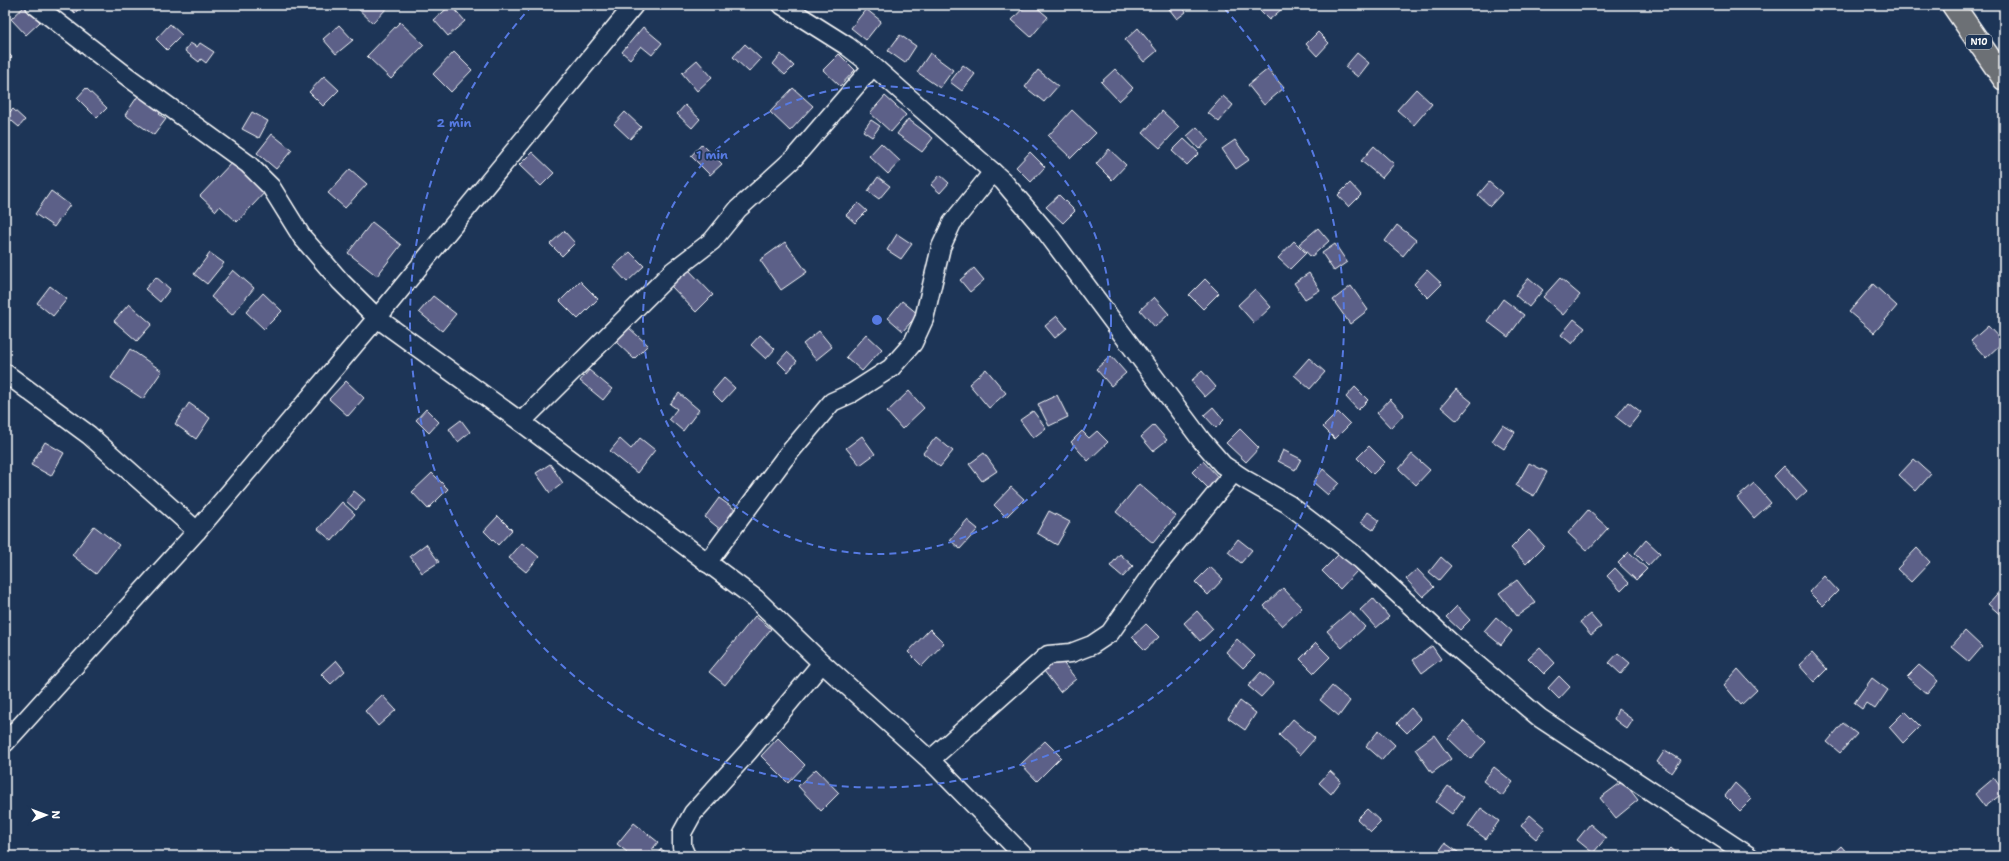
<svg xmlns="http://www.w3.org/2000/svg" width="2009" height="861" font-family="'Shantell Sans',sans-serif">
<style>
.building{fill:#5b6188;stroke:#fff}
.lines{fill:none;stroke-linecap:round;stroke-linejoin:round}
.street-casing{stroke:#fff;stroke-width:21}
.primary-casing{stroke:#fff;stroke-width:25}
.street{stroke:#1d3557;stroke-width:18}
.primary{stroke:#6c6f75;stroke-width:22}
.ring{fill:none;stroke:#567ae2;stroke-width:2;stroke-dasharray:7 5}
.labels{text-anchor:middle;stroke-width:3.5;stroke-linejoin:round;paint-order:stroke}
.shield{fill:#1d3557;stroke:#bbc2cd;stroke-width:1}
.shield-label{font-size:9px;font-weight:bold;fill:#fff}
.centre{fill:#567ae2;stroke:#1d3557;stroke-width:2}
.ring-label{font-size:12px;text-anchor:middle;font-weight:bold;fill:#567ae2;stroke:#1d3557;stroke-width:3.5;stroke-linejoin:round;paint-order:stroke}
</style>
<rect width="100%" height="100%" fill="#1d3557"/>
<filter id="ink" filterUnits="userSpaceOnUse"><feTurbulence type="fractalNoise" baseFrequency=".025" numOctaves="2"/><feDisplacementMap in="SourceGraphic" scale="8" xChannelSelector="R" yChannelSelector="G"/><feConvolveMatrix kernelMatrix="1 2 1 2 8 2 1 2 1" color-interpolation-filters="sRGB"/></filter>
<g filter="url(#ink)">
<g class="building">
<polygon points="66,5 82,5 75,13"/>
<polygon points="356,5 385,5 388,7 373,23 355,6"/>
<polygon points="451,5 465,21 448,36 434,20"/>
<polygon points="1026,5 1034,5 1048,17 1031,37 1012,20"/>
<polygon points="1166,5 1181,5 1186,12 1177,19"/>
<polygon points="1267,5 1281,5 1283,8 1269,20 1260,11"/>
<polygon points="25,6 40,22 26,35 11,19"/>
<polygon points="866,9 881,21 866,40 851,28"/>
<polygon points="400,22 424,45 391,79 367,56"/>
<polygon points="170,24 182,35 167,50 156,39"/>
<polygon points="339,25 353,40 336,54 323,39"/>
<polygon points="643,27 662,43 652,55 641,46 630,59 622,52"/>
<polygon points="1138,28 1157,51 1144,62 1125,40"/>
<polygon points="1318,32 1329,43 1317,56 1306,44"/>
<polygon points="900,35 916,46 905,63 888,51"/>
<polygon points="190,43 197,47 200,43 214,52 206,63 201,59 199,62 185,51"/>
<polygon points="745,44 761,59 749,72 733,57"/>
<polygon points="5,50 12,57 5,64"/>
<polygon points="454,52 472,70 451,92 433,74"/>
<polygon points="930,53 953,70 940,88 917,72"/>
<polygon points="1357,53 1369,63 1358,77 1345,67"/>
<polygon points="781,54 794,66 785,75 773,64"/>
<polygon points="839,54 855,70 840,86 823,70"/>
<polygon points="697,60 712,77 697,91 682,73"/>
<polygon points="963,65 975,74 962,91 950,82"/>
<polygon points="1115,69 1133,88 1119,101 1101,82"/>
<polygon points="1268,69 1284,88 1264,105 1248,85"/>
<polygon points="1038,70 1058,86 1044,102 1025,87"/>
<polygon points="324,76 339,90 323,106 309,92"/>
<polygon points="86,88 107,108 97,118 77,98"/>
<polygon points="793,88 813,106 790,131 770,112"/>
<polygon points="1416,89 1432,104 1414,125 1397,110"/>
<polygon points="140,93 163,109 159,114 166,119 154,135 125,115"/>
<polygon points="885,96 906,115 891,132 870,113"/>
<polygon points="1223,96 1233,105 1219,122 1208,113"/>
<polygon points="685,105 700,119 692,128 677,114"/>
<polygon points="13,109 25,120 19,127 6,116"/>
<polygon points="1072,110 1096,133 1071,158 1048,136"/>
<polygon points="1162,111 1179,127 1160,148 1143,133"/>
<polygon points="252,112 268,121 259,138 242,129"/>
<polygon points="625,112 641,127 630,139 614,124"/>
<polygon points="908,119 933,138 922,152 897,134"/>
<polygon points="871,120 880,126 872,137 863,131"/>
<polygon points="1197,127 1209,140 1199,149 1187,136"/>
<polygon points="272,134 292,150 276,169 257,153"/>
<polygon points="1184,139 1199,153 1187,165 1172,151"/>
<polygon points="1235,140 1249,160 1236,169 1222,149"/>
<polygon points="881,143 900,161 888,174 869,156"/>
<polygon points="702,144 722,164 710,175 691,156"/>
<polygon points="1374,146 1394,164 1382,178 1361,161"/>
<polygon points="1109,149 1126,165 1112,180 1096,164"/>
<polygon points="532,152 554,173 541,186 519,165"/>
<polygon points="1030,152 1045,167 1031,182 1016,167"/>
<polygon points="234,160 267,190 237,222 220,206 216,211 200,196"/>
<polygon points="350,169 367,184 345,208 328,193"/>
<polygon points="940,175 949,183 940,193 931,185"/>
<polygon points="878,177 890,186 879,199 868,191"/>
<polygon points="1489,182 1502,193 1490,206 1478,195"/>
<polygon points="1350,183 1361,195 1349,207 1338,195"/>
<polygon points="51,191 70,205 54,227 35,214"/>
<polygon points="1059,195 1075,211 1063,223 1046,207"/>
<polygon points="858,203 867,211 855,223 846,215"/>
<polygon points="372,222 401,245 377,276 348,253"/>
<polygon points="1397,225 1416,240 1403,256 1385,241"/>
<polygon points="1318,228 1329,241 1311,257 1299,244"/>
<polygon points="564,231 575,243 562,256 550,244"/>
<polygon points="897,234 912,244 901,259 887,250"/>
<polygon points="1294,241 1306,253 1290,269 1278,258"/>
<polygon points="785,242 807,272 781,290 760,260"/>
<polygon points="1335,244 1347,262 1334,271 1322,253"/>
<polygon points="630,252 644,266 627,282 613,267"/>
<polygon points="210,253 224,263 207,284 194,274"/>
<polygon points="687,268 713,295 696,312 670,285"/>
<polygon points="974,268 984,280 970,292 960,280"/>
<polygon points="233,270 254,288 232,315 211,297"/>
<polygon points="1427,270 1442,284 1428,298 1414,284"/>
<polygon points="1309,273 1320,290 1305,299 1294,283"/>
<polygon points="156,277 170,289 160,302 145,289"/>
<polygon points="1529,278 1543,290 1529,307 1515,295"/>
<polygon points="1560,278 1580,295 1563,315 1543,297"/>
<polygon points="1205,279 1219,293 1203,309 1189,295"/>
<polygon points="580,281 598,299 578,319 560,301"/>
<polygon points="1873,284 1897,306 1874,333 1849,312"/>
<polygon points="50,286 67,299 53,316 37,303"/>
<polygon points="1351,286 1368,310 1350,324 1333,300"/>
<polygon points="1255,289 1271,307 1254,323 1238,305"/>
<polygon points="263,293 282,311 264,329 246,312"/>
<polygon points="433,296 456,314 442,331 419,312"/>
<polygon points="1154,297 1169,314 1155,327 1140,310"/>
<polygon points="1503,299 1524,315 1508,337 1487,321"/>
<polygon points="902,301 918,314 903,331 888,318"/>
<polygon points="129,304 152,324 137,341 114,321"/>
<polygon points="1057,316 1067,328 1055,338 1045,326"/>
<polygon points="1574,319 1585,328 1572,344 1561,335"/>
<polygon points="1988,326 2003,342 1986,358 1971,341"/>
<polygon points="628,327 648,345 634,359 615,341"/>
<polygon points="819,331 832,347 816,360 803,344"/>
<polygon points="866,334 882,349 862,371 846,357"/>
<polygon points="760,335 775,349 766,359 751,345"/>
<polygon points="130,349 162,371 143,399 111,378"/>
<polygon points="787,352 797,361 788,372 778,362"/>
<polygon points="1111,356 1126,373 1111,386 1096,369"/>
<polygon points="1309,358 1325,372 1310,389 1294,375"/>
<polygon points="986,369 1006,393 989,408 969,384"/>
<polygon points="589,370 612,389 603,400 580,381"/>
<polygon points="1202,371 1216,387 1205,397 1191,381"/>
<polygon points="724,378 735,388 722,402 712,392"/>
<polygon points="346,381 364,398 348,416 329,399"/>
<polygon points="1355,387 1368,400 1358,410 1346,397"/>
<polygon points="1456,389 1472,402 1457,421 1441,407"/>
<polygon points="909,391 924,408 902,429 887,412"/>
<polygon points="679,393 699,410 683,431 669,419 677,409 670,404"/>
<polygon points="1057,395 1068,417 1049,426 1038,404"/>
<polygon points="1390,399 1404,414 1391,428 1377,413"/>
<polygon points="1628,402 1641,412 1629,427 1616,417"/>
<polygon points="189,403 210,418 196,439 175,424"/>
<polygon points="1213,407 1224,420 1216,428 1204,415"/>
<polygon points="426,409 439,422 429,433 416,420"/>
<polygon points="1033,411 1046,428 1033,438 1020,420"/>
<polygon points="1338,412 1350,424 1335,439 1323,427"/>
<polygon points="461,420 470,432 458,442 449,429"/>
<polygon points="1154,425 1167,440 1153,451 1141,437"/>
<polygon points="1503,425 1515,432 1504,449 1492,441"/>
<polygon points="1240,429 1259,448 1246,462 1226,443"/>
<polygon points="1082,431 1089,438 1097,431 1108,442 1088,461 1071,442"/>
<polygon points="862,436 875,454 860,465 846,448"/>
<polygon points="936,437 953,451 940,467 923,453"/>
<polygon points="640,438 655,450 637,473 610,451 620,439 631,449"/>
<polygon points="45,442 64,453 51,476 31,465"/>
<polygon points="1369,446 1385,462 1373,474 1357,458"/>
<polygon points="1283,450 1301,459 1295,470 1278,461"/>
<polygon points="984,453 997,471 982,481 969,464"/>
<polygon points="1412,454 1430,470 1416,485 1399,469"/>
<polygon points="1914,459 1931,474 1916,491 1899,475"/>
<polygon points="1203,461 1221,480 1210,490 1192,472"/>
<polygon points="1529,463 1547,472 1534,496 1516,486"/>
<polygon points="550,464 563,483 550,493 536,473"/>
<polygon points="1784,466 1807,491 1796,501 1774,476"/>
<polygon points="1323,469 1339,483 1328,495 1313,482"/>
<polygon points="432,473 448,489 428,509 412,492"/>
<polygon points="1754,483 1771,503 1754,518 1737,498"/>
<polygon points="1139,484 1176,516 1153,543 1116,512"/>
<polygon points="1011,487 1024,499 1006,517 994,505"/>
<polygon points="354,491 365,500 356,510 346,501"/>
<polygon points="719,498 736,510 721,530 705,517"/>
<polygon points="342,502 355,514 332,541 318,529"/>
<polygon points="1588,510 1608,528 1587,551 1568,533"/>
<polygon points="1049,511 1070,522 1057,545 1037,533"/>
<polygon points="1368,512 1379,520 1373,530 1361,522"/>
<polygon points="498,516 512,530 498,545 484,531"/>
<polygon points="967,520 978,529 960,549 950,540"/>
<polygon points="94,526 119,545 96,574 72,555"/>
<polygon points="1529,530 1544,546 1526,564 1511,548"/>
<polygon points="1238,539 1252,550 1241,563 1228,552"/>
<polygon points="1646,540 1660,553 1648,566 1635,553"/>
<polygon points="522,543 539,557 526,572 509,558"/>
<polygon points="426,544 439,562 422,573 410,556"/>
<polygon points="1917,548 1930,562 1911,582 1897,569"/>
<polygon points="1629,552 1647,569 1636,580 1618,563"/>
<polygon points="1340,553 1358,570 1340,589 1322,571"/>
<polygon points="1120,554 1133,566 1123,577 1110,566"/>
<polygon points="1441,557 1451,566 1439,580 1429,572"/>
<polygon points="1210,567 1223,579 1208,595 1195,582"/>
<polygon points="1615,568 1629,583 1621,591 1607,576"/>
<polygon points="1417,569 1434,587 1423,597 1406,579"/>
<polygon points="1824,576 1838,591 1823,606 1809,592"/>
<polygon points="1517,580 1535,603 1517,616 1499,593"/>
<polygon points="2004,586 2004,618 1988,604"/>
<polygon points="1283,588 1302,608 1282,626 1264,606"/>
<polygon points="1373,598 1389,617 1376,628 1360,610"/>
<polygon points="1457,606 1470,620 1460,630 1446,617"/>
<polygon points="1197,611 1213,629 1200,641 1184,623"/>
<polygon points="1350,611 1365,627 1342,648 1327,631"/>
<polygon points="1590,614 1601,627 1591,635 1580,622"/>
<polygon points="755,616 771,629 725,685 709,672"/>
<polygon points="1496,617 1512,631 1501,645 1484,631"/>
<polygon points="1146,624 1159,637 1145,650 1132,637"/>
<polygon points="930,629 944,643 922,666 908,652"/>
<polygon points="1965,631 1982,647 1969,662 1951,647"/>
<polygon points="1237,639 1255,656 1243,668 1226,652"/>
<polygon points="1316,643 1330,657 1314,673 1300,659"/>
<polygon points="1432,646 1441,659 1422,673 1413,660"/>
<polygon points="1540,647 1555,663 1544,674 1528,658"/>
<polygon points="1618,653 1630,663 1621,674 1609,663"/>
<polygon points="1812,653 1827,669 1814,682 1799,665"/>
<polygon points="1057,655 1076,679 1060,692 1041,667"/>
<polygon points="336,660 345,671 331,684 321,674"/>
<polygon points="1919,665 1938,681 1927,694 1907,677"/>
<polygon points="1738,669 1757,690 1741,705 1724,685"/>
<polygon points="1261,672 1274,683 1261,697 1248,686"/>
<polygon points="1559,676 1570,687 1559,699 1548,688"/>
<polygon points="1872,678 1888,690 1875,709 1866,703 1862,709 1854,703"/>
<polygon points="1332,686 1350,701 1339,716 1320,700"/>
<polygon points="382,695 396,710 378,726 365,711"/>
<polygon points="1240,701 1256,713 1245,730 1228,718"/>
<polygon points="1411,708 1421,719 1407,733 1397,723"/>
<polygon points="1618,709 1633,720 1627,729 1614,719"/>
<polygon points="1905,711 1920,726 1903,743 1889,727"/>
<polygon points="1293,719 1315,738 1300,755 1279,735"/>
<polygon points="1464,721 1486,742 1470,759 1448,738"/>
<polygon points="1843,723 1857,734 1840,753 1827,742"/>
<polygon points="1379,730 1395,745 1382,760 1366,746"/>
<polygon points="1434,735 1451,759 1432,773 1415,749"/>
<polygon points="778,738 805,765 788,783 761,756"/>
<polygon points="1045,741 1061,757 1037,781 1021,764"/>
<polygon points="1665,750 1681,760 1672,773 1657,762"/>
<polygon points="1494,767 1513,782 1502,796 1483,781"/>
<polygon points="816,769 839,793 821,811 798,786"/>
<polygon points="1330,771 1341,781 1331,794 1319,783"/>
<polygon points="1994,778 2004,792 1985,807 1975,794"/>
<polygon points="1623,781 1638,800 1616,818 1600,798"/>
<polygon points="1735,783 1752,799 1740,811 1725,796"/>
<polygon points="1448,786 1464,797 1452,814 1436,802"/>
<polygon points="1481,808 1499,821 1486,839 1468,826"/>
<polygon points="1367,809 1381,822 1371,832 1357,819"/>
<polygon points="1530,815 1545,828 1536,839 1521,826"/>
<polygon points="634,823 658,842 647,856 632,856 617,844"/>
<polygon points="1590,824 1606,838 1593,853 1577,840"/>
<polygon points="1445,843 1462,855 1461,856 1436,856"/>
<polygon points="1841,846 1850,856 1830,856"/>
<polygon points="1671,848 1680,856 1663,856"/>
<polygon points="661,849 672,856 656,856"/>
</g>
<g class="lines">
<defs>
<g id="street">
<polyline points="35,5 128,77 248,164 271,187 302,237 341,282 377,318 521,422 756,599 822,663 930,760 1024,856"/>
<polyline points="782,5 847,46 873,66 1003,181 1047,233 1202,441 1223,465 1246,480 1288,504 1360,559 1449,641 1540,718 1749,856"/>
<polyline points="5,373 89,435 197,531"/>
<polyline points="521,422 673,271 712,241 738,209 793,159 873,66"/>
<polyline points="707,563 784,459 832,402 852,393 891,368 913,343 924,319 941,247 952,223 993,172"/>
<polyline points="5,743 197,531 377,318 634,5"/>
<polyline points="930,760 1048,655 1071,653 1092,645 1110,633 1157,566 1234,472"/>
<polyline points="686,856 682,847 682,833 693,813 748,752 822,663"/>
</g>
<polyline id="primary" points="1953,5 2004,79"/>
</defs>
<use href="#street" class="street-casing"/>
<use href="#primary" class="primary-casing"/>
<use href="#street" class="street"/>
<use href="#primary" class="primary"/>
</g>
</g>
<g class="ring">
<circle cx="877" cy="320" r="234"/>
<path d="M1224 8A467 467 0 1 1 530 8"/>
</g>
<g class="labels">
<rect class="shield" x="1966" y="35" width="26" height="14" rx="3"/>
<g class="shield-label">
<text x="1979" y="45">N10</text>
</g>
</g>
<circle cx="877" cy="320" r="6" class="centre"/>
<g class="ring-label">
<text x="454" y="127">2 min</text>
<text x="712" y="159">1 min</text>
</g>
<rect width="2009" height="861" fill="none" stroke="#1d3557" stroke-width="20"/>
<rect x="10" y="10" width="1989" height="841" fill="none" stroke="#fff" stroke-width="1.5" filter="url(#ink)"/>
<g transform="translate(46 815) rotate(89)" stroke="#1d3557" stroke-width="3" paint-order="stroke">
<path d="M0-3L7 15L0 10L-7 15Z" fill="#ffffff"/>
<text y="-6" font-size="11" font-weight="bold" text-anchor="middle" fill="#ffffff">N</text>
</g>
</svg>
